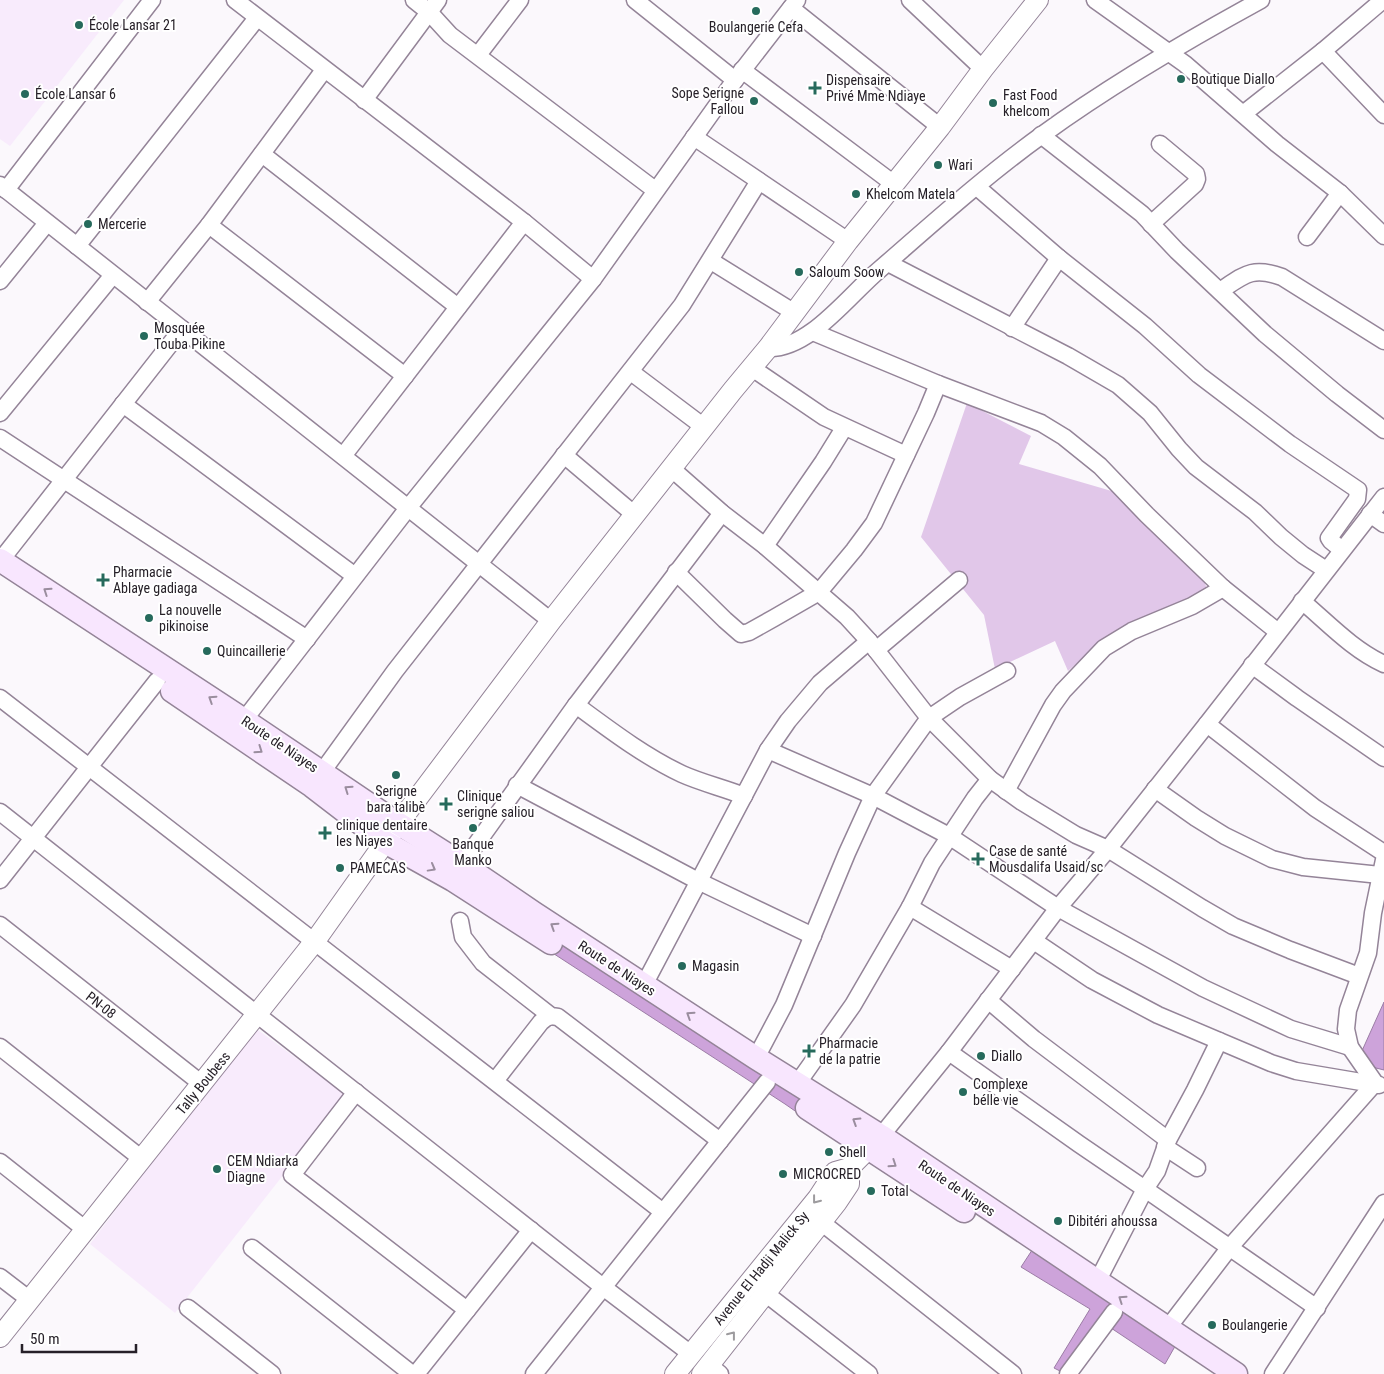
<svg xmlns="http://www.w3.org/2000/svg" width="1384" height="1374" font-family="'Roboto Condensed',sans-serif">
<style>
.built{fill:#f8ebfc}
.green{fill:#e1c7e9}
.water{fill:#cda3da;stroke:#9b7ca5}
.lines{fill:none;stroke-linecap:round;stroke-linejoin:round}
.minor-casing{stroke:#948498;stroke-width:19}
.tertiary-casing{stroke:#948498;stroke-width:22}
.secondary-casing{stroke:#948498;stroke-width:25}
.minor{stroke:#fff;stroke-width:16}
.tertiary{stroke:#fff;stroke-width:20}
.secondary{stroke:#f8e6fe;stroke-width:22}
.oneway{stroke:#9a8d9e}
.oneway2{stroke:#9d9b9e}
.poi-dot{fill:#266a5c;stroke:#fff;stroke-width:2}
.labels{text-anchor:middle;stroke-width:4;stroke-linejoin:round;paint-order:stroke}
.poi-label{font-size:14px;fill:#262028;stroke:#fff;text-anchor:start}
.street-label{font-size:14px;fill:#262028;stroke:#fff}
</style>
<rect width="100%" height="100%" fill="#fbf8fc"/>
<g class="built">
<polygon points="0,0 124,0 10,146 0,139"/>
<polygon points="254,1027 346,1095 175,1313 90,1244"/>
</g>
<polygon class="green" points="967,403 1031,436 1019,464 1115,492 1200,569 1208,592 1104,639 1068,671 1055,641 995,669 984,615 921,537"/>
<g class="water">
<polygon points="482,874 862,1123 847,1147 785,1104 468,898"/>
<polygon points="1384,1002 1384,1070 1376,1068 1361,1053"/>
<polygon points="1040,1238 1182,1334 1165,1364 1111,1328 1066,1374 1054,1368 1090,1309 1021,1267"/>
</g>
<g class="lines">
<defs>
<g id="minor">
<polyline points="235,0 524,222 593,279"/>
<polyline points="414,0 429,12 450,35 655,190"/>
<polyline points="635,0 735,80"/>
<polyline points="910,0 983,69"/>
<polyline points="1095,0 1185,64 1277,144 1340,193 1384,236"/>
<polyline points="791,8 940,127"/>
<polyline points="1323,51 1384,115"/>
<polyline points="478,55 520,0"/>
<polyline points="742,70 894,184"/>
<polyline points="364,100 438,0"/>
<polyline points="1243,114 1323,51 1383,0"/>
<polyline points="1041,135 1142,214 1177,251 1265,334 1337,394 1384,430"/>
<polyline points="694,137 848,241"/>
<polyline points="262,154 458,307"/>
<polyline points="0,185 551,621"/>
<polyline points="977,187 1059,258 1145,326 1199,375 1290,444 1358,490 1357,499 1329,538 1331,541 1342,550"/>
<polyline points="6,190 152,0"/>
<polyline points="1151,224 1195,184 1197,179 1196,174 1160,144"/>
<polyline points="209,225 405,376"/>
<polyline points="1307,237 1340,193"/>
<polyline points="77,246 257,18"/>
<polyline points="711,261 795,313"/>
<polyline points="888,263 1068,356 1118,385 1150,413 1179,449 1196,467 1255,512 1281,537 1303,555 1326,570"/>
<polyline points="0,281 47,223"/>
<path d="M1220,291C1244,275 1252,266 1282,277L1384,341"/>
<polyline points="147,302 209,225 324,70"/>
<polyline points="1012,328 1059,258"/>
<polyline points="813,332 938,384 1041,423 1064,437 1100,466 1147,515 1223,588 1278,632"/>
<path d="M768,348C809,350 849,295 879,270C932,224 985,176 1042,135C1112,84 1186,41 1261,0"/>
<polyline points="752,368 824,417 906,455"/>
<polyline points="631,372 704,427"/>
<polyline points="123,404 355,576"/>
<polyline points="0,413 113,275"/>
<polyline points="0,438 307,639"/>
<polyline points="564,455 635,515"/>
<polyline points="343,456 524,222"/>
<polyline points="672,469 722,513 765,546 847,617 869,641 929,718 990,779 1022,802 1076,835 1108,849 1202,908 1233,926 1290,950 1359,976"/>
<polyline points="1370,514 1384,524"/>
<polyline points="765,546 823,462 844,428"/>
<polyline points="1,560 182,329"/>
<polyline points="676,572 725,620 741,634 749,632 774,618 819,592 854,550 874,523 926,413 938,384"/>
<path d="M1302,601C1328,623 1353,650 1384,664"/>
<polyline points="876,650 959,580"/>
<polyline points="1252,665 1297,698 1384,758"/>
<polyline points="0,698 663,1212"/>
<path d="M576,705C610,730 644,756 682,774C702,783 724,788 744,796"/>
<polyline points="244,720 408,508 593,279 735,80 797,0"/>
<polyline points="1207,724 1315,808 1384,853"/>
<polyline points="768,750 873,796 949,836 1058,908 1203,988 1291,1029 1350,1047"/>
<polyline points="322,772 395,671 682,305 759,181"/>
<polyline points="517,785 698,881 813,936"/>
<polyline points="1155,789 1196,818 1225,836 1272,859 1303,867 1380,875"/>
<polyline points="1006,791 1053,705 1063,691 1104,648 1132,631 1192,606 1223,588"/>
<polyline points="0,812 603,1287 691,1354"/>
<polyline points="462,864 576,705 722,513"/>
<polyline points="0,880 157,681"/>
<polyline points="910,907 1012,969"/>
<polyline points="460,921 463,937 483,963 551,1016 558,1017 720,1141"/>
<polyline points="0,925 202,1084"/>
<polyline points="1034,941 1092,980 1158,1015 1271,1063 1296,1071 1379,1085"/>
<polyline points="644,985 768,750 788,721 820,683 869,641"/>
<polyline points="988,1000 1034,1039 1168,1140"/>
<polyline points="0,1047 142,1159"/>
<polyline points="949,1052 1079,1144 1145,1189 1317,1308"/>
<polyline points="756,1058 784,1005 847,853 873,796 929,718 960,697 1007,671"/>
<polyline points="495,1081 541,1022 546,1018 551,1016"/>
<polyline points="797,1084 853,1005 910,907 932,863 975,798 990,779"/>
<polyline points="356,1092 292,1175 467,1310"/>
<polyline points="881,1136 949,1052 1058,908 1108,849 1207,724 1384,497"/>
<polyline points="1165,1147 1197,1168"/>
<polyline points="0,1162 86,1230"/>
<polyline points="821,1222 1013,1374"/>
<polyline points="252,1248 412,1374"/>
<polyline points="0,1277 30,1300"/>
<polyline points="1097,1282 1145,1189 1157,1171 1168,1140 1195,1090 1219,1041"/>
<polyline points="765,1293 869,1374"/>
<polyline points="188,1308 272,1374"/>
<polyline points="1167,1329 1230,1247 1375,1083 1350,1047 1346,1029 1348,1010 1368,953 1373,913 1384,860"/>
<polyline points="709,1365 720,1374"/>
<polyline points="416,1374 531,1230"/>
<polyline points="534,1374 767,1082"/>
<polyline points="1068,1374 1114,1312"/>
<polyline points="1273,1374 1384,1203"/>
</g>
<g id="tertiary">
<polyline points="0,1337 315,941 398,824 551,621 733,390 768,348 848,241 940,127 983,69 1038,0"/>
<polyline points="675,1374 818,1198 835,1172 849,1168 880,1137"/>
<polyline points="702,1374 837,1202 849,1184 849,1168"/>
</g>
<g id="secondary">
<polyline points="0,560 244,720 388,817 462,864 534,913 756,1058 881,1136 1236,1374"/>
<polyline points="172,691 312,786 385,842 453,880 551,943"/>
<polyline points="807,1108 964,1211"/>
</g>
</defs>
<use href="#minor" class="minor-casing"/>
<use href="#tertiary" class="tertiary-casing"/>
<use href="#secondary" class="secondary-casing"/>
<use href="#minor" class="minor"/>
<use href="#tertiary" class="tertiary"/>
<use href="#secondary" class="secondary"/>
</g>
<defs><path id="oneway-chevron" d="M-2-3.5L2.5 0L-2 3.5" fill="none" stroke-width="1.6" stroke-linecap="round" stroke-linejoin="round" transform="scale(1.25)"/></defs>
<g class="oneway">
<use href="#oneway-chevron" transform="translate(47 591) rotate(-146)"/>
<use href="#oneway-chevron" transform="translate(212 699) rotate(-147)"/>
<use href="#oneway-chevron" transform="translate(259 750) rotate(35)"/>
<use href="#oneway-chevron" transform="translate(348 789) rotate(-145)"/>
<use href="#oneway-chevron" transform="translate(432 868) rotate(29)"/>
<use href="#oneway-chevron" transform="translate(554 926) rotate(-147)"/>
<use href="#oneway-chevron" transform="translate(690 1015) rotate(-147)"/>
<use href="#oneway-chevron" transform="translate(856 1121) rotate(-148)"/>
<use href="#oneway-chevron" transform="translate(893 1164) rotate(34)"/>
<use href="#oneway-chevron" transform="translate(1122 1299) rotate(-146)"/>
</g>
<g class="oneway2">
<use href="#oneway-chevron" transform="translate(816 1200) rotate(128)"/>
<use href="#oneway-chevron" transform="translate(732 1335) rotate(-52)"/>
</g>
<g class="poi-dot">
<circle cx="756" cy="11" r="5"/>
<circle cx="79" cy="25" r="5"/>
<circle cx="1181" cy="79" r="5"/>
<path d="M812.5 80.5h5v5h5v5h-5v5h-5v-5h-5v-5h5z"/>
<circle cx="25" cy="94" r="5"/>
<circle cx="754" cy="101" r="5"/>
<circle cx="993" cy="103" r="5"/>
<circle cx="938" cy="165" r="5"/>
<circle cx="856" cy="194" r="5"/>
<circle cx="88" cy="224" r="5"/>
<circle cx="799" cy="272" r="5"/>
<circle cx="144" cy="336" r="5"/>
<path d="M100.5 572.5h5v5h5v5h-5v5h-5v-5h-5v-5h5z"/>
<circle cx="149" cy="618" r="5"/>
<circle cx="207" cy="651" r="5"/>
<circle cx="396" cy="775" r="5"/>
<path d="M443.5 796.5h5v5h5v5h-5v5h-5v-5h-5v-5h5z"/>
<circle cx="473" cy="828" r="5"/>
<path d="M322.5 825.5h5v5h5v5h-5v5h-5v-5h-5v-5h5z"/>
<path d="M975.5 851.5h5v5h5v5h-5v5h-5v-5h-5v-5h5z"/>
<circle cx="340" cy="868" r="5"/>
<circle cx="682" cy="966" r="5"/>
<path d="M806.5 1043.5h5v5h5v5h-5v5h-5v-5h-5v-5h5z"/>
<circle cx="981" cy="1056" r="5"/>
<circle cx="963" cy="1092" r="5"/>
<circle cx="829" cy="1152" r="5"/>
<circle cx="217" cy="1169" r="5"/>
<circle cx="783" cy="1174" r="5"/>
<circle cx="871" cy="1191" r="5"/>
<circle cx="1058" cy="1221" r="5"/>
<circle cx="1212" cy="1325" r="5"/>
</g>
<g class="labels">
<g class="poi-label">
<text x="89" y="30">École Lansar 21</text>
<text x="756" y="32" text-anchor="middle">Boulangerie Cefa</text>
<text x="1191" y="84">Boutique Diallo</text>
<text x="826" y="85">Dispensaire<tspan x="826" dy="16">Privé Mme Ndiaye</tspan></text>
<text x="744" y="98" text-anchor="end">Sope Serigne<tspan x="744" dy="16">Fallou</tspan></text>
<text x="35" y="99">École Lansar 6</text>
<text x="1003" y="100">Fast Food<tspan x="1003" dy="16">khelcom</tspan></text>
<text x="948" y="170">Wari</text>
<text x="866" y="199">Khelcom Matela</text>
<text x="98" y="229">Mercerie</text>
<text x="809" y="277">Saloum Soow</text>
<text x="154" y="333">Mosquée<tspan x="154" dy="16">Touba Pikine</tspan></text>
<text x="113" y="577">Pharmacie<tspan x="113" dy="16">Ablaye gadiaga</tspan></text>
<text x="159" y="615">La nouvelle<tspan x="159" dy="16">pikinoise</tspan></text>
<text x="217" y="656">Quincaillerie</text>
<text x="396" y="796" text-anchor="middle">Serigne<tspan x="396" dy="16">bara talibè</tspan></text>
<text x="457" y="801">Clinique<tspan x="457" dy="16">serigne saliou</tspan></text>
<text x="336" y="830">clinique dentaire<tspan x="336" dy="16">les Niayes</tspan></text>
<text x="473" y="849" text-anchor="middle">Banque<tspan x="473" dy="16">Manko</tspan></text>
<text x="989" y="856">Case de santé<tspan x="989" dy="16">Mousdalifa Usaid/sc</tspan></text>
<text x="350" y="873">PAMECAS</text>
<text x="692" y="971">Magasin</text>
<text x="819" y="1048">Pharmacie<tspan x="819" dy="16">de la patrie</tspan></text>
<text x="991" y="1061">Diallo</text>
<text x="973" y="1089">Complexe<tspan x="973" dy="16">bélle vie</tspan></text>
<text x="839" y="1157">Shell</text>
<text x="227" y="1166">CEM Ndiarka<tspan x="227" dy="16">Diagne</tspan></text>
<text x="793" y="1179">MICROCRED</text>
<text x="881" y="1196">Total</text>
<text x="1068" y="1226">Dibitéri ahoussa</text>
<text x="1222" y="1330">Boulangerie</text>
</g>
<g class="street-label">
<text transform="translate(280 744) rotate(34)" y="5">Route de Niayes</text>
<text transform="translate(617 968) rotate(33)" y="5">Route de Niayes</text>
<text transform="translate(101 1005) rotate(38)" y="5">PN-08</text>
<text transform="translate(203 1083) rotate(-51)" y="5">Tally Boubess</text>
<text transform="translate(957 1188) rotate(34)" y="5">Route de Niayes</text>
<text transform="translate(761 1268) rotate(-51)" y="5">Avenue El Hadji Malick Sy</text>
</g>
</g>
<path d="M22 1344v8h114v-8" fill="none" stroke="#262028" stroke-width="2.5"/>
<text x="30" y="1344" font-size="15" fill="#262028" stroke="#ffffff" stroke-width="4" paint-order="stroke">50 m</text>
</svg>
